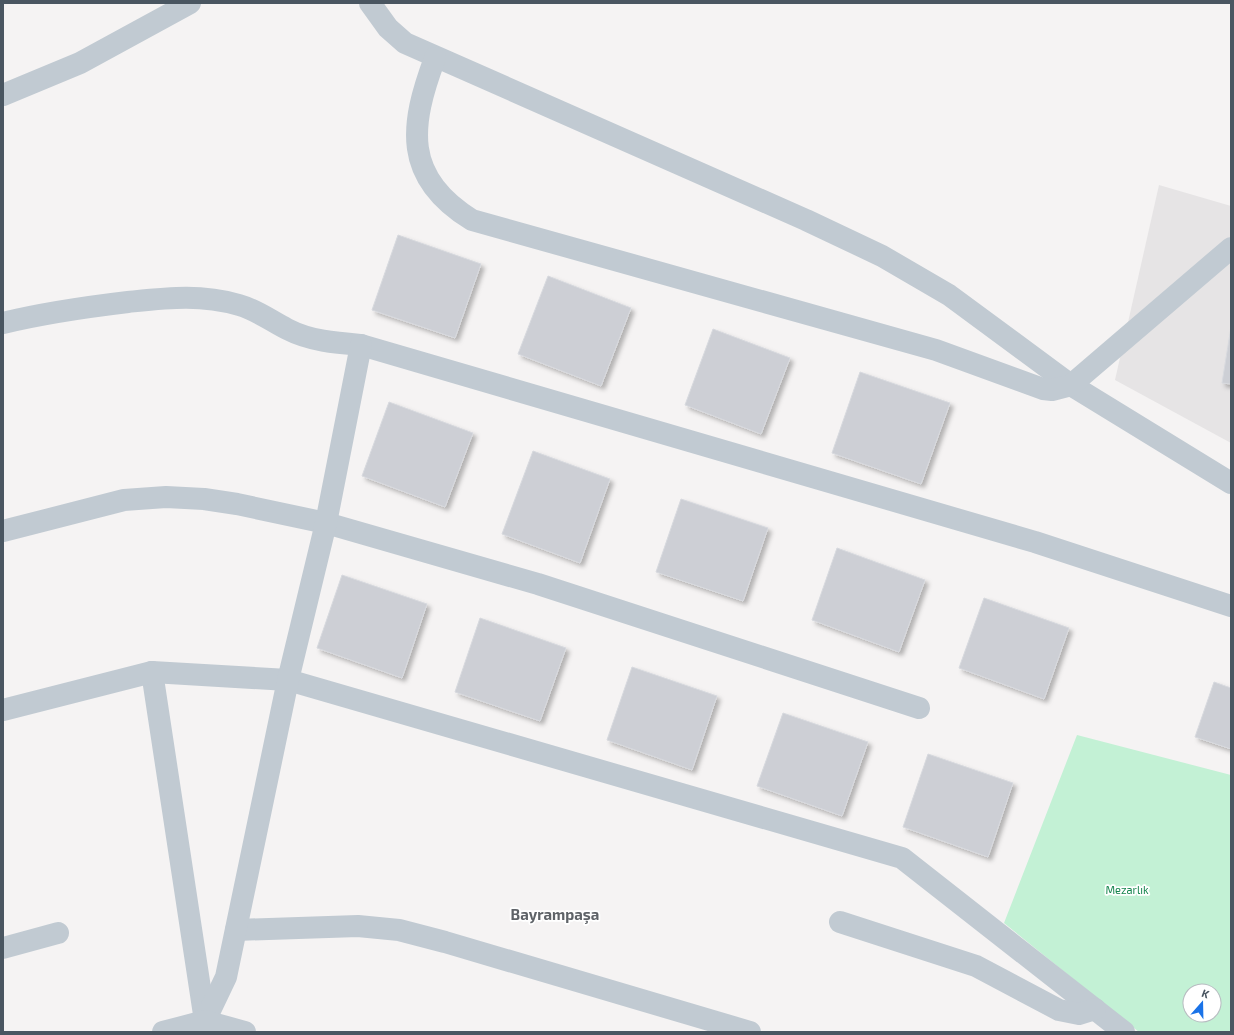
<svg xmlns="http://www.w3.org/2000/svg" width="1234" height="1035" font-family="'Exo 2',sans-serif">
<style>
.education{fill:#e6e4e5}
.green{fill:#c3f1d5;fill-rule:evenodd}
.building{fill:#cdcfd5;stroke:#d7d9de;filter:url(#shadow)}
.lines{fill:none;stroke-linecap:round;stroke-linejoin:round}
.minor{stroke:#c1cad2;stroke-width:22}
.labels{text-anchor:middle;stroke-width:3.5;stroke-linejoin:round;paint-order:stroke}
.park-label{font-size:11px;fill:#17864f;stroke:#fff}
.district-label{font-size:15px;font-weight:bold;fill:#5f6368;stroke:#fff}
</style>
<defs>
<filter id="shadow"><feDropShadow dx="3.5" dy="3.5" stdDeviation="2" flood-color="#0004"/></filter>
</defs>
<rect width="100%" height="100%" fill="#f5f3f3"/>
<polygon class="education" points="1159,185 1231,206 1231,443 1115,380"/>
<path class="green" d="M1077,735L1231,775V1032H1139L1004,923ZM1190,991H1214V1015H1190Z"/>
<g class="building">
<polygon points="398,235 481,264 455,338 372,310"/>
<polygon points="548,276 631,308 601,386 518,354"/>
<polygon points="1231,327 1231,384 1222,383"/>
<polygon points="713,329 790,358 761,434 685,405"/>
<polygon points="860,372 950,403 921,484 832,453"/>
<polygon points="389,402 473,433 445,507 362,476"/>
<polygon points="533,451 610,479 580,563 502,534"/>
<polygon points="681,499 768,528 743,601 656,572"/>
<polygon points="837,548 925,580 899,652 812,620"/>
<polygon points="342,575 427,604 402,678 317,648"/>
<polygon points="984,598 1069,628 1044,699 959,668"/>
<polygon points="480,618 566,648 540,721 455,692"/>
<polygon points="632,667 717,696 692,770 607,740"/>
<polygon points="1214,682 1231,688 1231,749 1195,737"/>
<polygon points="783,713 868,742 842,816 757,786"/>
<polygon points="928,754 1013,783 988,857 903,827"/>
</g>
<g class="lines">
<g class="minor">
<polyline points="370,3 388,28 405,43 806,220 882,256 949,295 1071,385 1231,483"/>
<path d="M435,58C410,125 402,177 472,220L936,350L1043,389L1052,390L1071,385L1231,248"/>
<polyline points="3,95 80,63 190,3"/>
<path d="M3,323C44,313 86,307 128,302C168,298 200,294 239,305C257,310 271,321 287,329C310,341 336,343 361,345L1035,542L1231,606"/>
<polyline points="3,531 124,500 166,497 204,499 237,504 326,523 538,584 919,708"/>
<polyline points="152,672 205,1021"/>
<polyline points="3,710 152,672 288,680 902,858 1124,1032"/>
<polyline points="840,922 976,966 1059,1010 1079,1014 1095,1009"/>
<polyline points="236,930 358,926 399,930 445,942 750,1032"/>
<polyline points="3,948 58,933"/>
<polyline points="205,1021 226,977 288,680 326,523 361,345"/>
<polyline points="163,1032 205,1021 245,1032"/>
</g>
</g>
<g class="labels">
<g class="park-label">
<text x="1127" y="894">Mezarlık</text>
</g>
<g class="district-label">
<text x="555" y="920">Bayrampaşa</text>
</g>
</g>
<rect width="1234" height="1035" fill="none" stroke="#4a5661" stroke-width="8"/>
<g transform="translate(1202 1003) rotate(20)"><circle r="19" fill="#ffffff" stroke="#b7bbc0"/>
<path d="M0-3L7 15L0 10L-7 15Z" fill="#1a73e8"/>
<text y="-6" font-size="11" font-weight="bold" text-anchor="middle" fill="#4a5661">K</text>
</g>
</svg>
